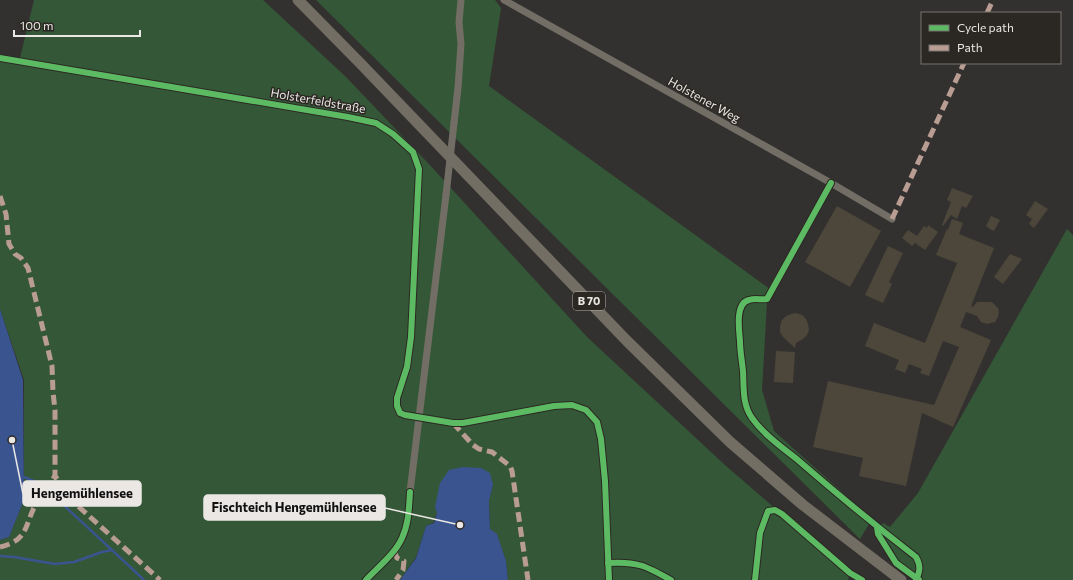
<svg xmlns="http://www.w3.org/2000/svg" width="1073" height="580" font-family="Commissioner,sans-serif">
<style>
.green{fill:#345837}
.water{fill:#39548f}
.lines{fill:none;stroke-linecap:round;stroke-linejoin:round}
.stream{stroke:#39548f;stroke-width:2.5}
.building{fill:#4d463a}
.street{stroke:#726e65;stroke-width:7}
.primary{stroke:#736e63;stroke-width:11}
.street-bridge{stroke:#726e65;stroke-width:7}
.quiet{stroke:#b99d93;stroke-width:5;stroke-dasharray:10 5;stroke-linecap:butt}
.cycleway-casing{stroke:#2b2723;stroke-width:8}
.cycleway{stroke:#5cba63;stroke-width:6}
.labels{text-anchor:middle;stroke-width:3;stroke-linejoin:round;paint-order:stroke}
.shield{fill:#2b2723;stroke:#b1adab;stroke-width:1}
.shield-label{font-size:11px;font-weight:bold;fill:#eae7e5}
.street-label{font-size:12px;fill:#eae7e5;stroke:#2b2723}
.leader{fill:none;stroke:#eae7e5;stroke-width:1.5}
.callout-dot{fill:#eae7e5;stroke:#2b2723;stroke-width:1.5}
.callout{fill:#eae7e5;stroke:#eae7e5;stroke-width:1.5}
.callout-label{font-size:13px;text-anchor:middle;font-weight:bold;fill:#111}
</style>
<rect width="100%" height="100%" fill="#33312f"/>
<g class="green">
<polygon points="34,0 263,0 345,76 428,163 587,337 726,466 850,573 848,580 508,580 506,561 497,535 490,529 489,501 493,485 437,513 433,523 426,526 416,557 400,580 0,580 0,540 9,537 24,500 24,380 0,309 0,59 19,62"/>
<polygon points="316,0 495,0 501,8 489,86 770,289 767,302 762,390 774,431 872,519 860,539"/>
<path d="M1067,229L1073,235V580H922L919,578C922,570 923,562 918,556L880,527L883,523L890,527L918,493Z"/>
<path d="M881,532L915,559C919,564 918,570 916,575L901,566L893,550Z"/>
</g>
<g class="water">
<polygon points="0,309 23,380 24,500 9,537 0,540"/>
<polygon points="463,467 481,468 490,473 493,485 489,501 490,529 497,534 506,561 508,580 400,580 416,558 426,526 434,523 437,513 435,507 440,483 449,470"/>
</g>
<g class="lines">
<g class="stream">
<polyline points="24,477 41,484 144,580"/>
<polyline points="0,556 14,557 55,564 74,562 102,552 112,550"/>
</g>
</g>
<g class="building">
<polygon points="952,188 973,196 966,208 962,206 957,219 951,215 943,226 942,225 951,202 947,200"/>
<polygon points="1035,201 1048,209 1034,228 1029,224 1032,219 1026,215"/>
<polygon points="837,206 881,231 850,287 805,262"/>
<polygon points="991,216 1000,220 994,231 988,228 988,227 986,226"/>
<polygon points="952,219 963,223 959,234 994,248 971,306 973,307 977,302 992,302 998,308 999,312 998,317 995,322 987,324 981,322 977,316 966,312 960,327 991,340 953,427 922,413 906,486 859,476 863,458 813,447 828,381 934,405 959,347 943,341 929,376 920,373 922,369 909,364 905,373 895,369 899,360 865,346 874,323 925,343 957,263 936,255 947,229 948,230"/>
<polygon points="928,225 938,232 925,250 915,243 912,246 902,238 908,230 917,236 924,226 927,228"/>
<polygon points="888,246 903,253 889,282 892,284 883,303 865,295"/>
<polygon points="1010,254 1022,259 1003,284 994,277"/>
<polygon points="796,313 802,315 806,319 808,324 809,330 807,335 803,339 796,343 795,348 783,337 780,332 780,326 782,320 786,316 791,314"/>
<polygon points="776,351 795,352 793,383 774,382"/>
</g>
<g class="lines">
<g class="street">
<polyline points="504,0 831,183 892,219"/>
<polyline points="0,58 348,117 376,123 393,134 413,152 419,169 411,337 407,367 397,398 397,406 400,413 405,415 453,423 463,423 554,406 572,405 586,410 597,422 601,439 605,481 609,580"/>
<polyline points="454,123 458,88 461,44 459,22 461,0"/>
<polyline points="410,492 446,195"/>
</g>
<polyline class="primary" points="298,0 360,63 627,341 730,442 803,505 901,580"/>
<polyline class="street-bridge" points="446,195 454,123"/>
<g class="quiet">
<polyline points="987,13 993,0"/>
<polyline points="0,196 6,214 9,244 15,254 21,258 28,268 52,366 53,392 55,410 55,476 79,507 160,580"/>
<polyline points="892,219 964,63"/>
<polyline points="453,423 473,445 479,449 492,452 510,466 512,471 528,580"/>
<path d="M0,547C30,540 24,524 37,502C42,493 49,485 55,476"/>
<polyline points="394,551 397,558 404,561 403,570 396,580"/>
</g>
<defs>
<g id="cycleway">
<polyline points="0,58 348,117 376,123 393,134 413,152 419,169 411,337 407,367 397,398 397,406 400,413 405,415 453,423 463,423 554,406 572,405 586,410 597,422 601,439 605,481 609,580"/>
<path d="M831,183L767,299C761,300 755,298 749,300C735,303 739,330 740,341C740,351 742,361 743,371C744,387 742,404 752,418C764,435 783,448 799,461C837,494 876,526 916,557C921,566 920,571 916,580"/>
<polyline points="877,527 878,534 896,563 919,580"/>
<path d="M608,563C637,561 646,566 671,580"/>
<path d="M366,580C378,567 395,554 402,538C409,523 409,507 410,492"/>
<polyline points="755,580 760,533 768,511 775,510 782,514 850,573 862,580"/>
</g>
</defs>
<use href="#cycleway" class="cycleway-casing"/>
<use href="#cycleway" class="cycleway"/>
</g>
<g class="labels">
<rect class="shield" x="573" y="292" width="32" height="18" rx="3"/>
<g class="shield-label">
<text x="589" y="305">B 70</text>
</g>
<g class="street-label">
<text transform="translate(704 100) rotate(29)" y="4">Holstener Weg</text>
<text transform="translate(318 101) rotate(10)" y="4">Holsterfeldstraße</text>
</g>
</g>
<path class="leader" d="M12 440L23 494M460 525L385 508"/>
<g class="callout-dot">
<circle cx="12" cy="440" r="4"/>
<circle cx="460" cy="525" r="4"/>
</g>
<g class="callout">
<rect x="23" y="481" width="118" height="25" rx="4"/>
<rect x="204" y="495" width="181" height="25" rx="4"/>
</g>
<g class="callout-label">
<text x="82" y="498">Hengemühlensee</text>
<text x="294" y="512">Fischteich Hengemühlensee</text>
</g>
<rect x="921" y="12" width="140" height="52" fill="#2b2723" stroke="#777471"/>
<rect x="929" y="25" width="20" height="6" fill="#5cba63" stroke="#777471"/>
<text x="957" y="32" font-size="12" fill="#eae7e5">Cycle path</text>
<rect x="929" y="45" width="20" height="6" fill="#b99d93" stroke="#777471"/>
<text x="957" y="52" font-size="12" fill="#eae7e5">Path</text>
<path d="M14 30v6h126v-6" fill="none" stroke="#eae7e5" stroke-width="2"/>
<text x="20" y="30" font-size="12" fill="#eae7e5" stroke="#2b2723" stroke-width="3" paint-order="stroke">100 m</text>
</svg>
